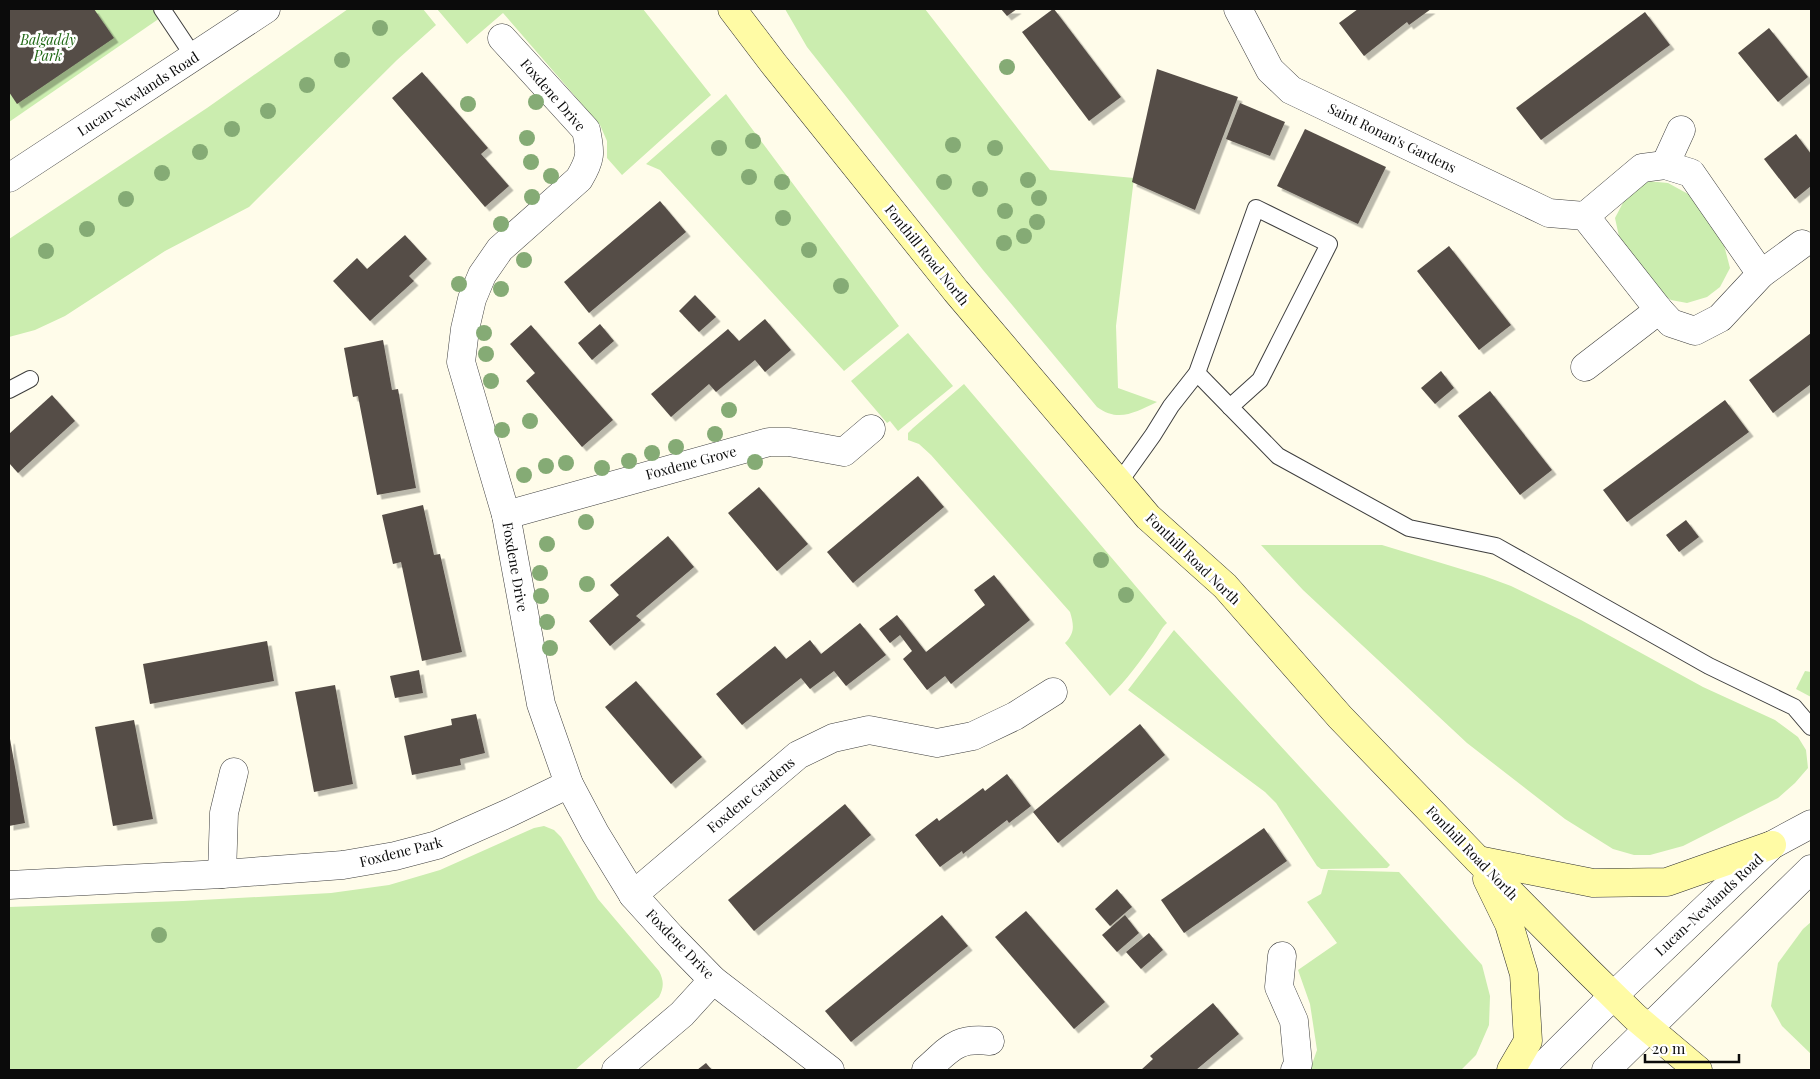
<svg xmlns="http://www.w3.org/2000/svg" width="1820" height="1079" font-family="'Playfair Display',serif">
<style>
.green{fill:#cbedaf}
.building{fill:#554d47;filter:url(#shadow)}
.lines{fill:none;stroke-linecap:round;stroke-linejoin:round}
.service-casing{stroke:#3e3e3e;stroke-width:18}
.minor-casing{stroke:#3e3e3e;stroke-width:29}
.tertiary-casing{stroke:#3e3e3e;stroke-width:29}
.secondary-casing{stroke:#2d2d2d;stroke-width:29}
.service{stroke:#fff;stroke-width:16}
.minor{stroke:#fff;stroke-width:28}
.tertiary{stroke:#fff;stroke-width:28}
.secondary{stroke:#fffba5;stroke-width:28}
.tree{fill:#85ab75}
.labels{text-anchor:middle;stroke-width:5;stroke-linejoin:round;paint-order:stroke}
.park-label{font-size:14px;font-style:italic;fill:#216916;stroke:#fff}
.street-label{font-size:14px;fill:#0b0b0b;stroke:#fff}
</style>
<defs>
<filter id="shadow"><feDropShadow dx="4.5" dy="4.5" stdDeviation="0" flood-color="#0004"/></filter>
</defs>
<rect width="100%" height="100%" fill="#fffcea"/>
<g class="green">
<polygon points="9,9 173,9 9,122"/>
<polygon points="348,9 423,9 436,25 397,60 249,207 165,251 65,316 35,330 9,337 9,239 207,108"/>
<polygon points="437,9 643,9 711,95 622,175 607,158 607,141 600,125 503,13 467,44"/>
<path d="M785,9H925L1050,170L1134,178L1116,326L1118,388L1157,402C1135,412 1119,423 1097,407L983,270L807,47Z"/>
<polygon points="726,94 899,326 844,371 660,170 646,164"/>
<polygon points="1646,181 1668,183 1690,195 1724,245 1730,268 1720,287 1707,297 1687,303 1671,300 1655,287 1620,241 1615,218 1626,197"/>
<polygon points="908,333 953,386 898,431 890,421 887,423 851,381"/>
<path d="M964,384L1167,623C1161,628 1158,636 1153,643C1140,661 1127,680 1110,696L1065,643C1075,633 1074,625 1070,612L931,455L919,444L908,440V433L913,428Z"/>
<polygon points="1261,545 1382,545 1484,576 1511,586 1581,620 1703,687 1775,720 1798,737 1806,750 1808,768 1795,783 1778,798 1683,846 1650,855 1634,855 1613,849 1565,819 1467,743 1303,590"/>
<polygon points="1174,630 1390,865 1387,868 1321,869 1317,866 1276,803 1265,792 1128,690"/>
<polygon points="1805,671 1811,672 1811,697 1796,689"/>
<path d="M544,826L554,830L561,837L598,899L659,971C664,981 664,987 659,997L575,1070H9V907L183,901L331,893L389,885L440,870L534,828Z"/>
<polygon points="1328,870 1399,872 1482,965 1490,996 1489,1025 1476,1055 1461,1070 1310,1070 1317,1050 1310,1004 1298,970 1337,943 1307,902 1321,894"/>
<polygon points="1811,922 1811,1054 1782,1026 1771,1006 1778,963 1803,929"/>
</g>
<g class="building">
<polygon points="9,9 94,9 114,38 17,104 9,92"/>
<polygon points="1001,9 1017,9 1007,16"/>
<polygon points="1053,9 1054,9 1121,97 1089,121 1022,32"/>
<polygon points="1358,9 1431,9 1409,25 1407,22 1364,56 1339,23"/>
<polygon points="1645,12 1670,45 1541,140 1516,108"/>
<polygon points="1769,28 1808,77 1778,102 1738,53"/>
<polygon points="1157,69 1238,97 1195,210 1132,182"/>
<polygon points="422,72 488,148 481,154 509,186 485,207 392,98"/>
<polygon points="1240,103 1285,122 1270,156 1226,139"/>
<polygon points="1305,129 1386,167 1358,224 1277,186"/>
<polygon points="1796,134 1811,154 1811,186 1795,199 1764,159"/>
<polygon points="660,201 686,232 589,313 564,282"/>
<polygon points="405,235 427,259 409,276 414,281 370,321 333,281 357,258 367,269"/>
<polygon points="1449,246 1511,325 1479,350 1417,271"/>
<polygon points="695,295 716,317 699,332 679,311"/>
<polygon points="765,319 791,350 765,372 755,360 716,392 709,384 671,417 651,394 728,329 739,341"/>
<polygon points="600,324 614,341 592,360 578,343"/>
<polygon points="531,325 613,420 582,447 526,381 535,373 510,344"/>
<polygon points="1811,333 1811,384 1773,413 1749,380"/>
<polygon points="383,340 392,390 398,389 416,488 377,495 358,396 353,397 344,348"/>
<polygon points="1441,371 1454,388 1435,404 1421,388"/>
<polygon points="1490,391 1552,470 1520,495 1458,416"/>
<polygon points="52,395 75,421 18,473 9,463 9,434"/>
<polygon points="1725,400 1749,432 1627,522 1603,490"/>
<polygon points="918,476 944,507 853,583 827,552"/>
<polygon points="759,487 808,544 777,571 728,513"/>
<polygon points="423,505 434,555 440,554 462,652 422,661 401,562 393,564 382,515"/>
<polygon points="1686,520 1699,537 1679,552 1666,535"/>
<polygon points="668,536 694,567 636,616 641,620 610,646 589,621 619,595 610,585"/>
<polygon points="994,575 1030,620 951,684 945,676 927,690 903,659 912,651 900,635 890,643 879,629 897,615 926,652 985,605 974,590"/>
<polygon points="860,623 886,655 846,686 834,671 810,689 801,678 742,725 716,694 775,646 786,659 810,640 821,654"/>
<polygon points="267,641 274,681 150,704 143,664"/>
<polygon points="419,670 423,693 395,698 390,676"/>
<polygon points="636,681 702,757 671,784 605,707"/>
<polygon points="335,685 353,784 314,792 295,692"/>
<polygon points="476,714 485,753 460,759 461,765 412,775 404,736 452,725 451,719"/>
<polygon points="134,720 153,819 113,826 95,727"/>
<polygon points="1140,724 1165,755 1058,843 1033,812"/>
<polygon points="10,739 25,823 9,826 9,740"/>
<polygon points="1007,774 1031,806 1009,823 1007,820 963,854 962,851 940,867 915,835 937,818 939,821 983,788 985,791"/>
<polygon points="845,804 871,835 754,931 728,900"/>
<polygon points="1264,828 1287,861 1184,933 1161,900"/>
<polygon points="1117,889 1132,907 1110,926 1095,909"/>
<polygon points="1026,911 1105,1002 1074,1029 995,937"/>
<polygon points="942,915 968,946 851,1042 825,1011"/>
<polygon points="1125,915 1139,933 1117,952 1102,935"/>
<polygon points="1149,933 1163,950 1141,969 1126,952"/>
<polygon points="1213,1003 1239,1034 1196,1070 1141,1070 1153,1059 1150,1056"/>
<polygon points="706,1063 712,1070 697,1070"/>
</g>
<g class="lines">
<defs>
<g id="service">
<polyline points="162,9 194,57"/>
<polyline points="1197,373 1278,456 1409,528 1496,546 1709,666 1794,707 1811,727"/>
<polyline points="9,390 30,379"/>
<polyline points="1118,484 1153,435 1171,406 1197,373 1256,208 1329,244 1260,380 1230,407"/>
</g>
<g id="minor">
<polyline points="1238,9 1270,70 1291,90 1549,213 1585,216 1659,310 1671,323 1695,331 1720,318 1761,274 1802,244"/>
<path d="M502,38L586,130C591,153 591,159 579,179L500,249L482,275L472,299L465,329L461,362L506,515L541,704L569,784L595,833L633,895L671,937L713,980L830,1070"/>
<polyline points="1665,165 1681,130"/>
<polyline points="1585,216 1642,168 1665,165 1691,173 1761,274"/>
<polyline points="1585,367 1659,310"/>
<polyline points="506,515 769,442 789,442 844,452 871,429"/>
<polyline points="222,874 224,813 234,772"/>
<polyline points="9,885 222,874 343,865 395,856 437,845 509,813 569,784"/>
<polyline points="633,895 798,755 833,738 869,730 937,743 973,736 1015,716 1053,692"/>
<polyline points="1282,956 1279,987 1294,1021 1298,1064 1295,1070"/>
<polyline points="616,1070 682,1014 713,980"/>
<path d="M926,1070C950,1049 956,1037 990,1041"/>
</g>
<g id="tertiary">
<polyline points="9,178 266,9"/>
<polyline points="1539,1070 1613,996 1772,845 1811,824"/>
<polyline points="1606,1070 1811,869"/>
</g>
<g id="secondary">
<polyline points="732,9 773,63 956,291 1148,517 1225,586 1340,717 1478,860 1587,970 1635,1017 1698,1070"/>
<polyline points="1478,860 1593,883 1667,882 1772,845"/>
<polyline points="1487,879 1509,924 1524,974 1528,1041 1511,1070"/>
</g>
</defs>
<use href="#service" class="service-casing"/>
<use href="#minor" class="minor-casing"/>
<use href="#tertiary" class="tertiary-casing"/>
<use href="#secondary" class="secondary-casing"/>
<use href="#service" class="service"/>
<use href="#minor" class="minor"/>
<use href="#tertiary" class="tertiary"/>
<use href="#secondary" class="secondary"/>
</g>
<g class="tree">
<circle cx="380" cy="28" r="8"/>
<circle cx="342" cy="60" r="8"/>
<circle cx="1007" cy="67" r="8"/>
<circle cx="307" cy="85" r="8"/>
<circle cx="536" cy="102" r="8"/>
<circle cx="468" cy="104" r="8"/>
<circle cx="268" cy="111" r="8"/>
<circle cx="232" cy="129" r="8"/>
<circle cx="527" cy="138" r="8"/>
<circle cx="753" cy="141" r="8"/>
<circle cx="953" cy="145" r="8"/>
<circle cx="719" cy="148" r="8"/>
<circle cx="995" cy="148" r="8"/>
<circle cx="200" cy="152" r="8"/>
<circle cx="531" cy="162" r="8"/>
<circle cx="162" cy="173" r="8"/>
<circle cx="551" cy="176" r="8"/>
<circle cx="749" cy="177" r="8"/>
<circle cx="1028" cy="180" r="8"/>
<circle cx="782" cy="182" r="8"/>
<circle cx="944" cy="182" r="8"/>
<circle cx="980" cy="189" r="8"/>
<circle cx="532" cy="197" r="8"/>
<circle cx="1039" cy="198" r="8"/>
<circle cx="126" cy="199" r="8"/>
<circle cx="1005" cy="211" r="8"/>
<circle cx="783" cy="218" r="8"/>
<circle cx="1037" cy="222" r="8"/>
<circle cx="501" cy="224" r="8"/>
<circle cx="87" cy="229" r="8"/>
<circle cx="1024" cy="236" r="8"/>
<circle cx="1004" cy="243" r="8"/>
<circle cx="809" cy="250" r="8"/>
<circle cx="46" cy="251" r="8"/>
<circle cx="524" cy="260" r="8"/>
<circle cx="459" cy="284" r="8"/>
<circle cx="841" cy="286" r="8"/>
<circle cx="501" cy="289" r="8"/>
<circle cx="484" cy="333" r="8"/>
<circle cx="486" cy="354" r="8"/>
<circle cx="491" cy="381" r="8"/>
<circle cx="729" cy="410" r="8"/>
<circle cx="530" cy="421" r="8"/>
<circle cx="502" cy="430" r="8"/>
<circle cx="715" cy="434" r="8"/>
<circle cx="676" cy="447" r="8"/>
<circle cx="652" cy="453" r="8"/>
<circle cx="629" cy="461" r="8"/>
<circle cx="755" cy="462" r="8"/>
<circle cx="566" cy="463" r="8"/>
<circle cx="546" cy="466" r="8"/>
<circle cx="602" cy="468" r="8"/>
<circle cx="524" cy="475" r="8"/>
<circle cx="586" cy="522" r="8"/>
<circle cx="547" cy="544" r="8"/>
<circle cx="1101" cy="560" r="8"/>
<circle cx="540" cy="573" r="8"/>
<circle cx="587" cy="584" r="8"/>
<circle cx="1126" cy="595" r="8"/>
<circle cx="541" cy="596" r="8"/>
<circle cx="547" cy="622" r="8"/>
<circle cx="550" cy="648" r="8"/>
<circle cx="159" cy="935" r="8"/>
</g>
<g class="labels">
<g class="park-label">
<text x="48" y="45">Balgaddy<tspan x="48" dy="16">Park</tspan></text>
</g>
<g class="street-label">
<text transform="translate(138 94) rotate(-33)" y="5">Lucan-Newlands Road</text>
<text transform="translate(553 95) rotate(49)" y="5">Foxdene Drive</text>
<text transform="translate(1392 138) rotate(26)" y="5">Saint Ronan's Gardens</text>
<text transform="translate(927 255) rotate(51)" y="5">Fonthill Road North</text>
<text transform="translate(691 463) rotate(-15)" y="5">Foxdene Grove</text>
<text transform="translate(1193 559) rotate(44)" y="5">Fonthill Road North</text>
<text transform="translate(515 567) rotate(80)" y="5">Foxdene Drive</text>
<text transform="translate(751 795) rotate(-40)" y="5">Foxdene Gardens</text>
<text transform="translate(401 852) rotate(-14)" y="5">Foxdene Park</text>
<text transform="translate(1472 853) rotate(46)" y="5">Fonthill Road North</text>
<text transform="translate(1709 905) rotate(-43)" y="5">Lucan-Newlands Road</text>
<text transform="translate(680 944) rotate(46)" y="5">Foxdene Drive</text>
</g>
</g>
<rect width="1820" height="1079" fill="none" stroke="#0b0b0b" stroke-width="20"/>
<path d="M1645 1054v8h94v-8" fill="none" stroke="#0b0b0b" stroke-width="2.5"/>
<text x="1652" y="1054" font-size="15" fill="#0b0b0b" stroke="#ffffff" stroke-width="4" paint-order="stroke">20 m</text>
</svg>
